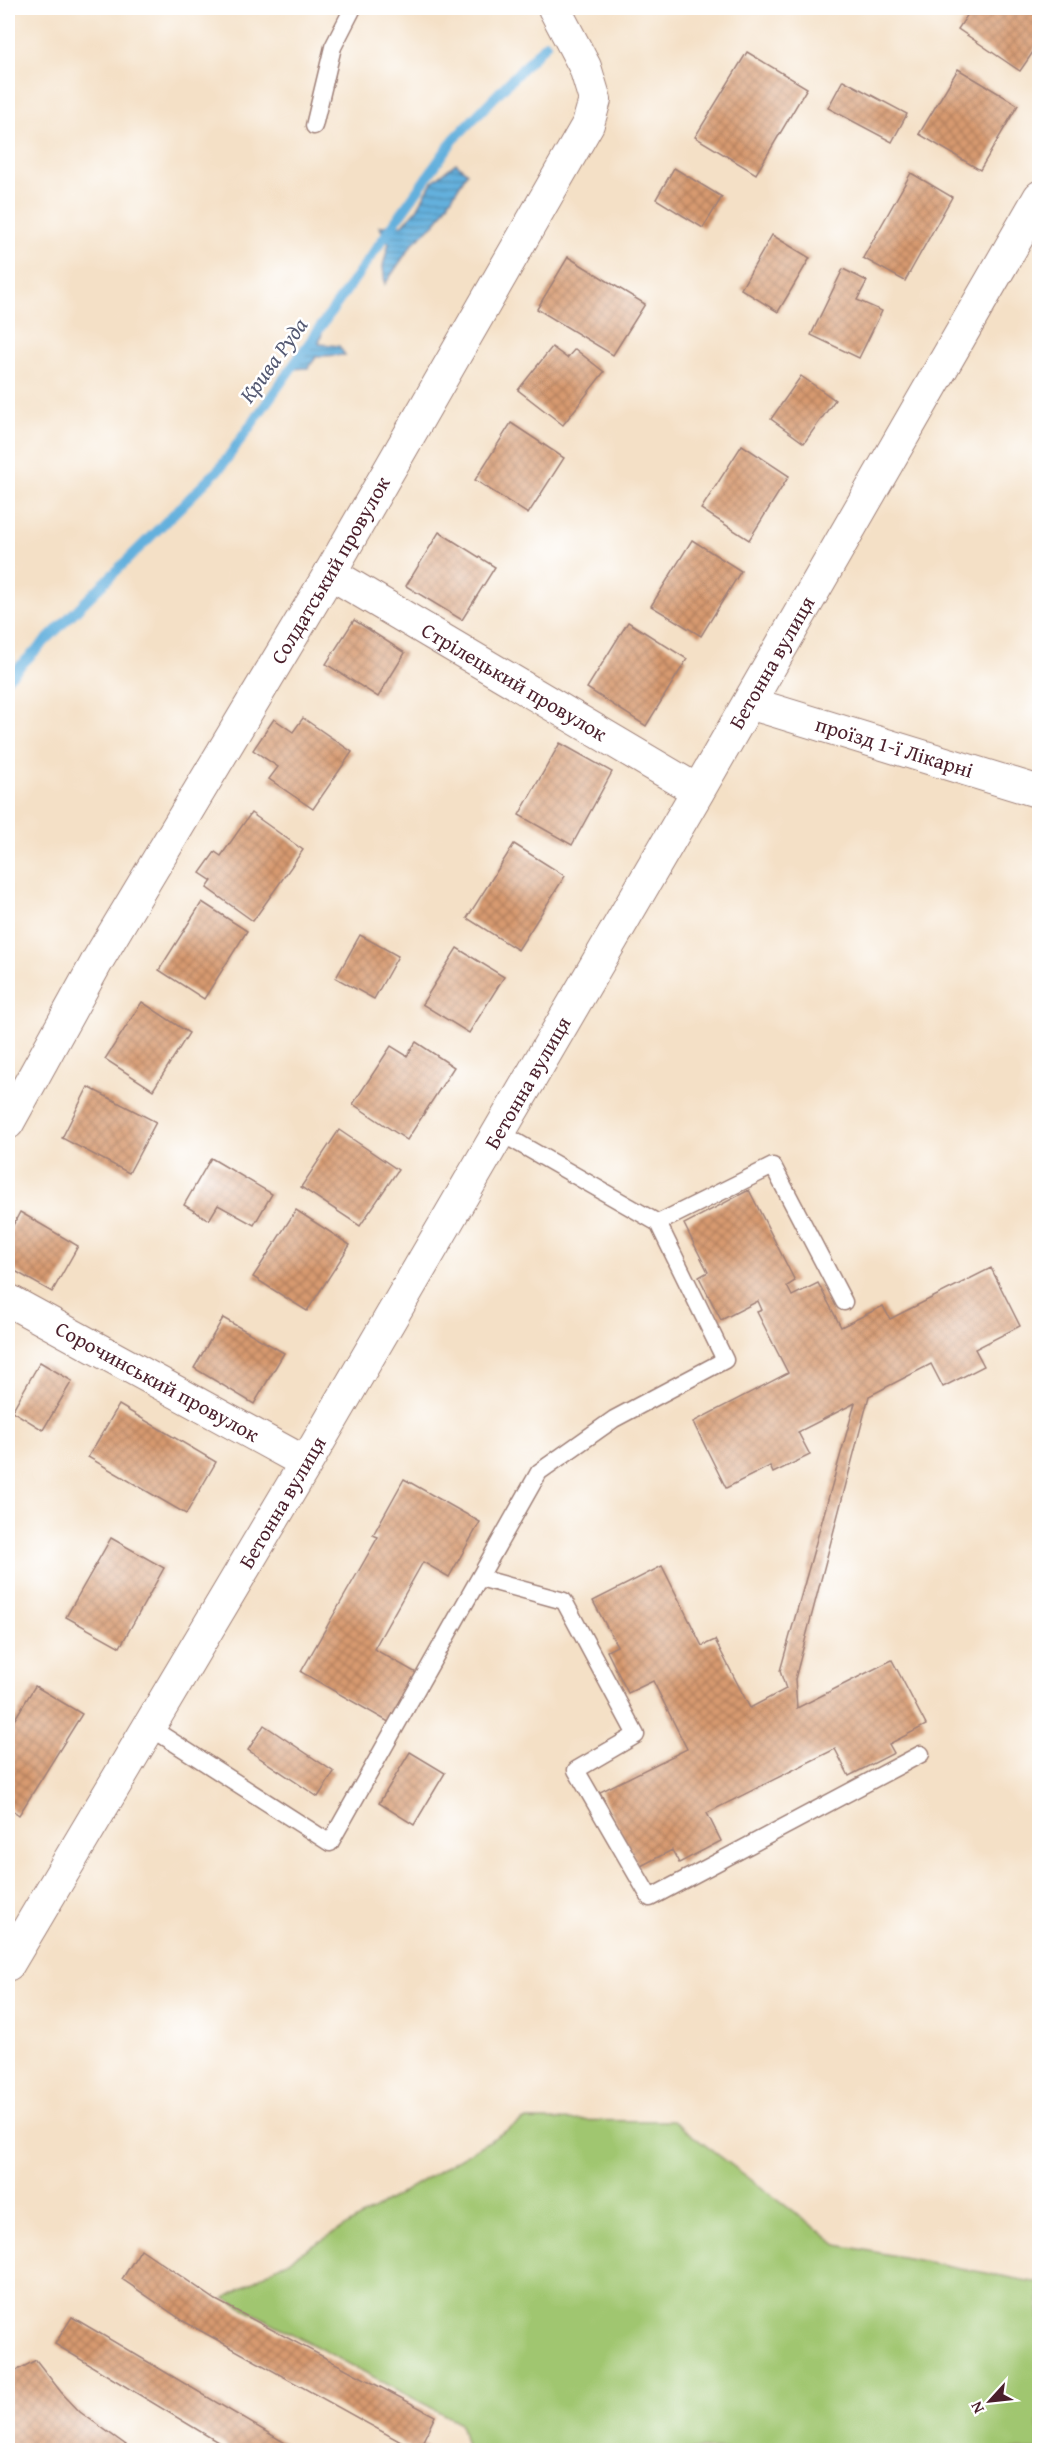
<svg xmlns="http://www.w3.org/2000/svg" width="1047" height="2458" font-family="'Gentium Book Plus',serif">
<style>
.green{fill:#a0c670;stroke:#75724e;stroke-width:1.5}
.water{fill:url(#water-rules);stroke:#576884;stroke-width:1.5}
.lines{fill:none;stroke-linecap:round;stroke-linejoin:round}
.stream{stroke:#64b0dd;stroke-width:10}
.building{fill:url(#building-cross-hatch)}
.service-casing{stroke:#9f8078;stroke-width:19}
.minor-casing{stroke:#9f8078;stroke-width:34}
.tertiary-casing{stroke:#9f8078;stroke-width:35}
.service{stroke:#fff;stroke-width:16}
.minor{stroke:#fff;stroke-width:32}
.tertiary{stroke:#fff;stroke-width:33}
.labels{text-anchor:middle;stroke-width:5;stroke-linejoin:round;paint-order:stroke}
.street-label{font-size:21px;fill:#4a1f2b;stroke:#fff}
.water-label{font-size:22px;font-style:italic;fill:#545972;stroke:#fff}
</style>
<defs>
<pattern id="water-rules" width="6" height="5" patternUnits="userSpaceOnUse" patternTransform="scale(1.5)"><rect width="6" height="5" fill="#64b0dd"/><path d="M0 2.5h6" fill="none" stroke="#548fb3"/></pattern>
<pattern id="building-cross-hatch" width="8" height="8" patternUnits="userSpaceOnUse" patternTransform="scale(1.5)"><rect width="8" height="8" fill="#d79a70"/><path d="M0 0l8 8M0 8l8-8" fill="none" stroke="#b07d5c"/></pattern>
</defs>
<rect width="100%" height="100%" fill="#fff"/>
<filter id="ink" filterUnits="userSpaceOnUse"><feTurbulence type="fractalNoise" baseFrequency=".0167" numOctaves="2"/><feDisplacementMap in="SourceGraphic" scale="12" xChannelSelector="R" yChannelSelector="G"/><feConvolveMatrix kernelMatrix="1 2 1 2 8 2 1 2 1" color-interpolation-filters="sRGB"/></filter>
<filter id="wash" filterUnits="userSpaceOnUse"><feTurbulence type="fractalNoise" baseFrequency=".008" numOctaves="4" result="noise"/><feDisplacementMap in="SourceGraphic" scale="24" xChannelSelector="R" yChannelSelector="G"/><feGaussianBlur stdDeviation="1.35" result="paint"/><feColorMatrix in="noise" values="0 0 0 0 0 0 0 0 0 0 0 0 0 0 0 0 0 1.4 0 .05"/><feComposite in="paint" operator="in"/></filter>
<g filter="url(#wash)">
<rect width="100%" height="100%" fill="#f4e0c6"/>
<polygon class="green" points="524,2120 673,2121 838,2245 1039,2283 1039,2450 467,2450 460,2423 225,2298"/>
<g class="water">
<polygon points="456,163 467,173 436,223 413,243 385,284 383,266 389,243 379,226 403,225 417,209 432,182"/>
<polygon points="321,319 322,333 319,344 339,346 345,355 317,356 308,368 291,369"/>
</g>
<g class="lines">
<polyline class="stream" points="8,678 221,467 454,139 546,44"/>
</g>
<g id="blocks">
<g class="building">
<polygon points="972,8 1040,8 1040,42 1020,71 958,29"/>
<polygon points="747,52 807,88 756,174 695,137"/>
<polygon points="958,69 1018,105 980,170 919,134"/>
<polygon points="843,80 907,114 892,142 828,108"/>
<polygon points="674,168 722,197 703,228 656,199"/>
<polygon points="911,173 952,197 905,281 863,258"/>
<polygon points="772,235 810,258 778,312 741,289"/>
<polygon points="568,257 645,304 613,355 537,309"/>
<polygon points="843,269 867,281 857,300 882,311 859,358 811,335"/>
<polygon points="552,347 567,358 575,349 604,372 563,425 518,390"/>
<polygon points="801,376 835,400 804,443 771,419"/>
<polygon points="511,423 564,458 528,514 475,480"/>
<polygon points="742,445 789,476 749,540 701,509"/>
<polygon points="439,532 495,567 462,620 406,586"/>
<polygon points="692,540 741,571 701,636 651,606"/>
<polygon points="354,620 405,653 378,697 326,664"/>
<polygon points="628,622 687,659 646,726 587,688"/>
<polygon points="303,718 352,752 313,809 269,779 278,767 253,750 274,719 293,732"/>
<polygon points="560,743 612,772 572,845 519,815"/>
<polygon points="251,813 303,850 253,921 207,888 212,881 200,873 215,852 221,856"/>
<polygon points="514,844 565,876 518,950 467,918"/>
<polygon points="202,902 247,931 204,999 159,970"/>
<polygon points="360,935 398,956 374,999 336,978"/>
<polygon points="457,948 504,977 469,1033 422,1004"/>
<polygon points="142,1002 189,1033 153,1090 105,1059"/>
<polygon points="416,1042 454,1067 407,1140 353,1104 391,1046 407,1056"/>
<polygon points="88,1087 156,1122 129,1173 62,1138"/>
<polygon points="339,1130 398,1170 360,1226 301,1187"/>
<polygon points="211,1158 272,1194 254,1225 218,1205 209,1220 184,1205"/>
<polygon points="749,1190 795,1281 787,1286 792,1296 818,1283 841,1327 883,1306 890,1319 991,1268 1020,1326 975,1349 984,1366 943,1387 931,1364 869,1396 795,1679 797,1708 892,1660 926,1725 889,1744 894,1753 849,1776 835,1749 707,1813 721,1841 679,1863 672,1850 639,1867 600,1792 687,1749 653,1681 628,1693 607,1651 617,1646 593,1601 662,1566 702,1646 715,1640 750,1708 786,1689 780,1671 855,1403 798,1432 810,1455 773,1473 770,1466 726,1488 693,1422 788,1373 757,1312 762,1310 758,1301 721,1320 699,1277 708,1272 684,1224"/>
<polygon points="296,1210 350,1245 307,1311 253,1277"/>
<polygon points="20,1212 78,1246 52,1292 8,1267 8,1235"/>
<polygon points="223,1318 284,1353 254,1404 194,1368"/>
<polygon points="40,1362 72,1381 43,1430 12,1411"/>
<polygon points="119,1405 216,1462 186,1514 88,1457"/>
<polygon points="404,1479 480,1522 449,1577 423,1562 374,1649 420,1675 392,1724 301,1672 378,1537 373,1535"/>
<polygon points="111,1538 164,1568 120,1647 66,1617"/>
<polygon points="35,1686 82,1714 19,1815 8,1807 8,1730"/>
<polygon points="264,1725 334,1772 318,1797 248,1750"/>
<polygon points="410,1752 445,1773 414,1825 379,1803"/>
<polygon points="141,2249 216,2300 435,2416 422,2443 434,2450 408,2450 410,2447 185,2322 122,2279"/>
<polygon points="72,2317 297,2450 231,2450 55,2344"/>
<polygon points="36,2360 61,2392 80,2412 133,2450 8,2450 8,2375"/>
</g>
</g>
</g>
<g filter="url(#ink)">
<use href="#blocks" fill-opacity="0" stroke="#9f8078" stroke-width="1.5"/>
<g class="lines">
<defs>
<g id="service">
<polyline points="314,126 333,47 353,8"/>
<polyline points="658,1223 773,1166 844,1302"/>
<polyline points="480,1578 564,1601 636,1735 576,1770 650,1898 921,1754"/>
<polyline points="148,1726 330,1843 539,1472 614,1419 725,1360 658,1223 499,1132"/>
</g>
<g id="minor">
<path id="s1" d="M330,573L698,791"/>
<path id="s2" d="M749,703L1040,792"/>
<path id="s3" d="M8,1123L99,958L330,573L588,124L595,100L585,67L554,8"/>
<path id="s4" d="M8,1300L306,1463"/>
</g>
<g id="tertiary">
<path id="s5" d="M8,1964L306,1463L698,791L1040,197"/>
</g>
</defs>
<use href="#service" class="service-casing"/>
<use href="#minor" class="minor-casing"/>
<use href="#tertiary" class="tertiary-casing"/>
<use href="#service" class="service"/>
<use href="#minor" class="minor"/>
<use href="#tertiary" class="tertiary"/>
</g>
</g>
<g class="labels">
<g class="street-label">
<text dy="7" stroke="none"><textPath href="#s3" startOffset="640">Солдатський провулок</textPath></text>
<text dy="7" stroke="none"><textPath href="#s5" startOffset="1509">Бетонна вулиця</textPath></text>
<text dy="7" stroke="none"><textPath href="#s1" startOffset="214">Стрілецький провулок</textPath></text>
<text dy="7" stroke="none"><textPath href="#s2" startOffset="152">проїзд 1-ї Лікарні</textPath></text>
<text dy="7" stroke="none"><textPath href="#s5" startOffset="1023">Бетонна вулиця</textPath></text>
<text dy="7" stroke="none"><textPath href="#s4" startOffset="170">Сорочинський провулок</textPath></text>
<text dy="7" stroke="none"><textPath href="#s5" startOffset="537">Бетонна вулиця</textPath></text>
</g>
<g class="water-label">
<text transform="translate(273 360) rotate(-54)" y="8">Крива Руда</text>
</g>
</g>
<rect width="1047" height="2458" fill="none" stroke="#fff" stroke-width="30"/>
<g transform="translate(990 2401) rotate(243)" stroke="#ffffff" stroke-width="4.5" paint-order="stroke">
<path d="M0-4.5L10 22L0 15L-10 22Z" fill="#4a1f2b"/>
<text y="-9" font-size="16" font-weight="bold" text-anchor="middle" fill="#4a1f2b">N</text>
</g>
</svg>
